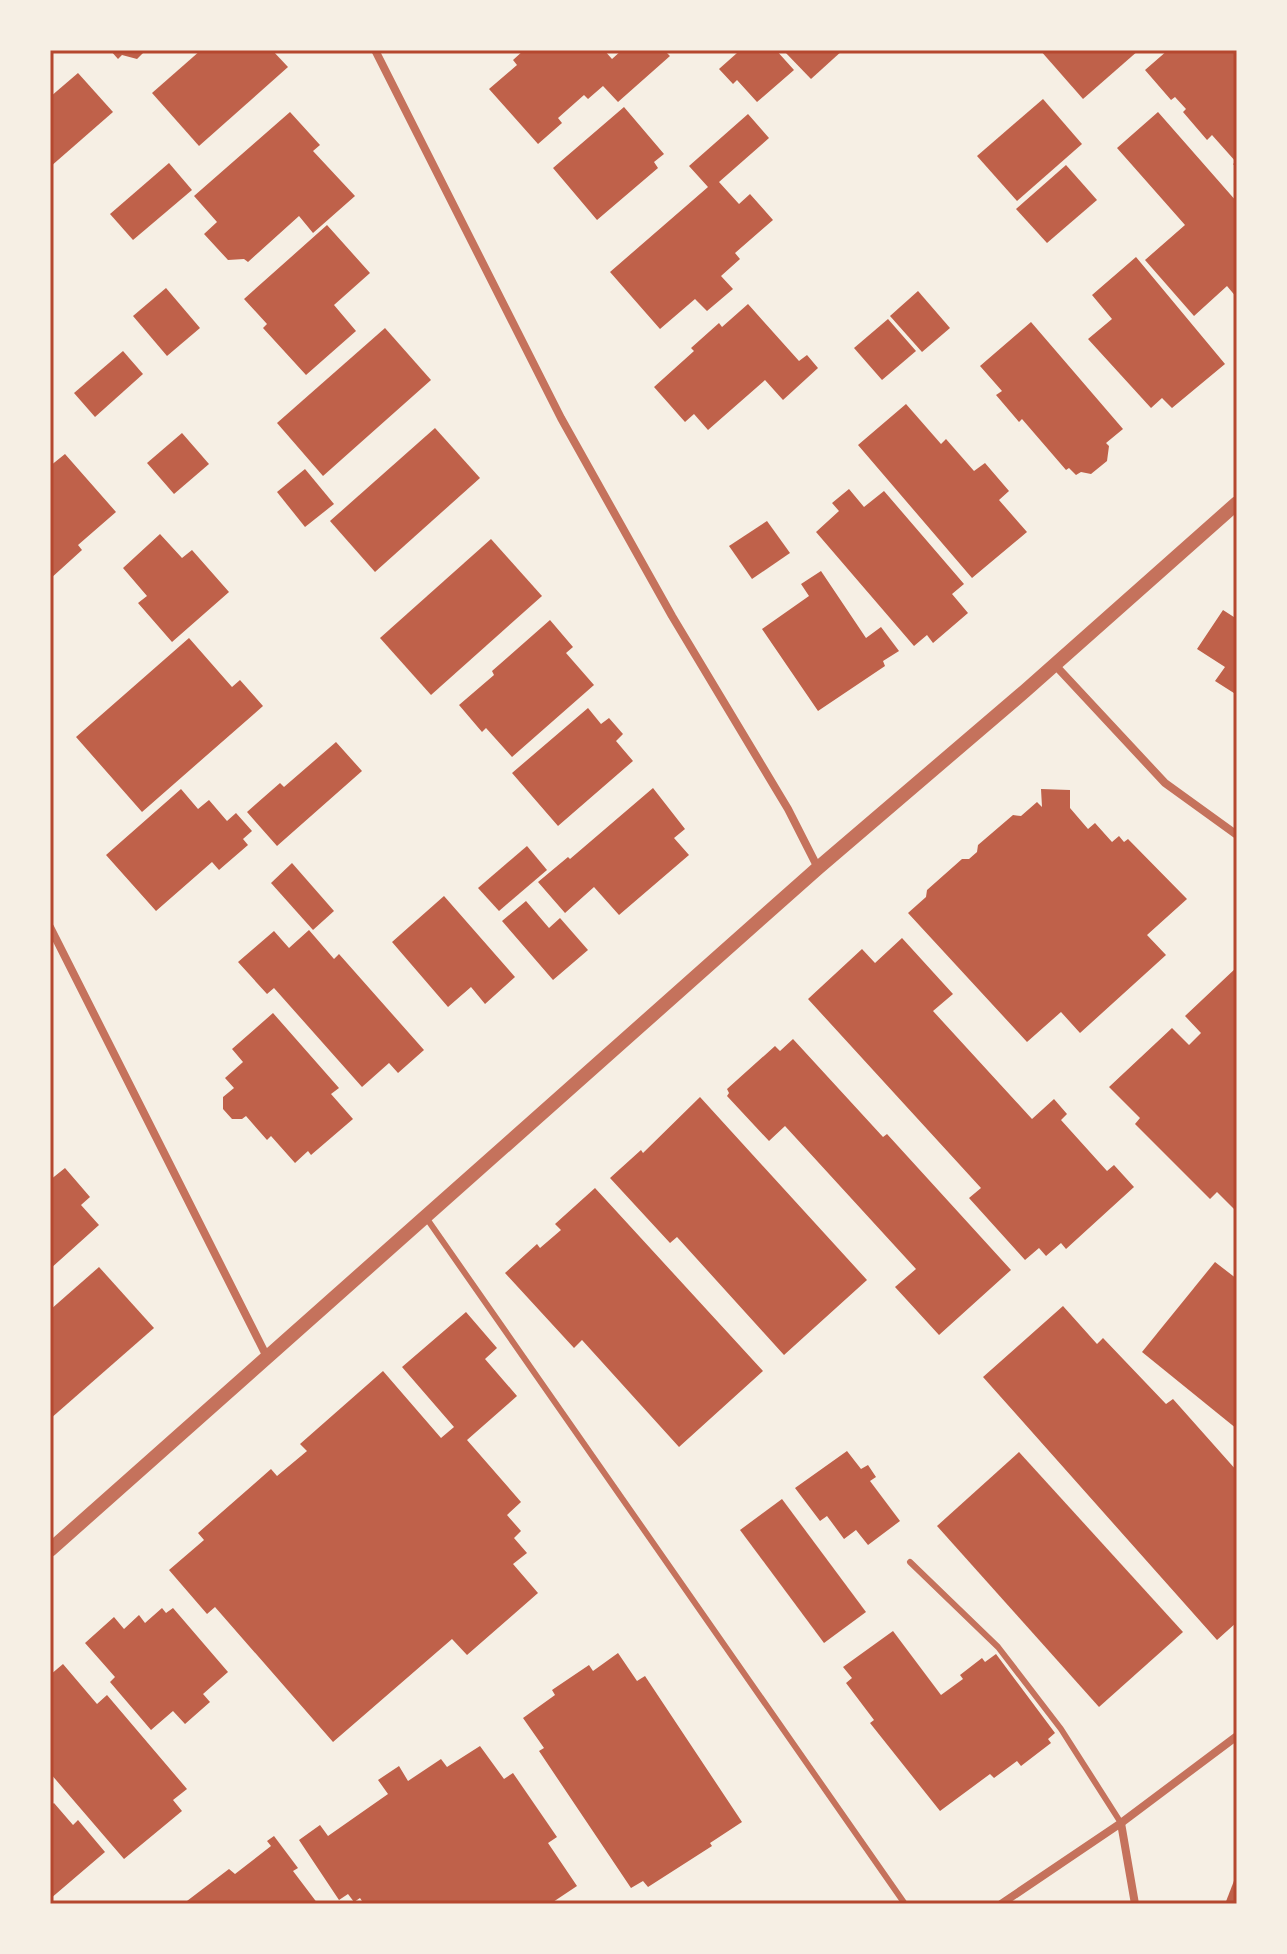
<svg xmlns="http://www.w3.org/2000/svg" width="1287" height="1954" font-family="Arial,sans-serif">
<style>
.building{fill:#bf614a}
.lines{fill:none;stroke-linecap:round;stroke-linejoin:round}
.service{stroke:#c5725c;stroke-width:6}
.minor{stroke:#c5725c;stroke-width:8}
.tertiary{stroke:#c5725c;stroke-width:14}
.neatline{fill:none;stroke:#b5482f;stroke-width:3}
</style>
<rect width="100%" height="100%" fill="#f6efe4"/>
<g class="building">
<polygon points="110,50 146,50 137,59 122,55 118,59"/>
<polygon points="201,50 272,50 288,67 199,146 152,93"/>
<polygon points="524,50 604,50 612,59 622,50 664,50 670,56 618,102 603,86 588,99 584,95 558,118 562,123 538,144 489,89 517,65 513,60"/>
<polygon points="734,50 776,50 794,70 757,102 737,80 733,84 719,69 737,53"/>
<polygon points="783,50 843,50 811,79"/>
<polygon points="1040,50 1139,50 1083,99"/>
<polygon points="1168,50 1237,50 1237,168 1233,164 1236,162 1212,135 1207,140 1183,112 1186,109 1175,97 1171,100 1145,70"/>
<polygon points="78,73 113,112 50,167 50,97"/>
<polygon points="1043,99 1082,144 1017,201 977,156"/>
<polygon points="624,107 664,154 654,162 658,168 597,220 553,168"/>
<polygon points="290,112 320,145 313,151 355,196 313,233 299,216 248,262 244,259 228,260 204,234 217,222 194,196"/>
<polygon points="1158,112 1237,202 1237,298 1227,286 1194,316 1145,260 1185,225 1117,148"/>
<polygon points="748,114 769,138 719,182 739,204 750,194 773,220 735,253 740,259 721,276 733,289 707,311 695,299 660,329 610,272 708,187 689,166"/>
<polygon points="169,163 192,190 133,240 110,214"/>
<polygon points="1066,165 1097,200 1047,243 1016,209"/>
<polygon points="327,225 370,273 334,305 356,331 306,375 263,328 267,324 244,299"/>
<polygon points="1136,257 1225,364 1172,408 1162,398 1151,408 1088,339 1112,319 1092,295"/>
<polygon points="166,288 200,328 167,356 133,316"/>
<polygon points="918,291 950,328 922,352 890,316"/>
<polygon points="748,304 799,361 807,355 818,368 783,400 765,380 708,430 694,414 685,422 654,387 694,351 691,348 719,323 722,327"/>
<polygon points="888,319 916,351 882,380 854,348"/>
<polygon points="1031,322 1123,429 1106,443 1109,446 1107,461 1091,474 1081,472 1076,475 1069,468 1066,470 1022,419 1019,422 996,395 1002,391 980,366"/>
<polygon points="385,328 431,380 323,476 277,423"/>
<polygon points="123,351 143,374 95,417 74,393"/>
<polygon points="906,404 941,444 946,439 974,471 985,463 1009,491 999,500 1027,532 972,578 858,445"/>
<polygon points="435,428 480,478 375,572 330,521"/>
<polygon points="182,433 209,464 174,494 147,463"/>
<polygon points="65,454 116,512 78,545 82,550 50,579 50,466"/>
<polygon points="305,469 334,504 305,527 277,492"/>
<polygon points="849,489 864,507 884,491 964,584 952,594 968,613 933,643 927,635 914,646 816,532 839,511 832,503"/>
<polygon points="767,521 790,553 752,579 729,546"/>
<polygon points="160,534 182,558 192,550 229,592 172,642 138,603 147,596 123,568"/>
<polygon points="491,539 542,596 431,695 380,638"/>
<polygon points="821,571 866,638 881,627 899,651 883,661 885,666 818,711 762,629 809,596 801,584"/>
<polygon points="1223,610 1237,619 1237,695 1215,681 1225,667 1197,649"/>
<polygon points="550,620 573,647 566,653 594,685 512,757 486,728 482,732 459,705 494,675 492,671"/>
<polygon points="189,638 232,687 240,680 263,706 142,812 76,737"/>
<polygon points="588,708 601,724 609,718 623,734 616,741 633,761 558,826 512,773"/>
<polygon points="336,742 362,771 277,846 247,812 280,783 284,787"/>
<polygon points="653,788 685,829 674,838 689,855 619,915 594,887 565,913 538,882 568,857 570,859"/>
<polygon points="181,789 198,809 209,800 227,821 236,813 252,831 243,839 248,845 219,870 212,862 156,911 106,855"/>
<polygon points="1041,789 1070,790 1070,808 1088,829 1095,823 1112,842 1119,836 1124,842 1128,839 1187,899 1147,935 1166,955 1080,1033 1061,1012 1027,1042 908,913 926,897 927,890 962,859 969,859 977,852 978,845 1013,815 1021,816 1037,802 1042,807"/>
<polygon points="527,846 547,870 499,911 478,888"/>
<polygon points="292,863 334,911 313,930 271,883"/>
<polygon points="444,896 515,977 485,1004 471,987 448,1007 392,942"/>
<polygon points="526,901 549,928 560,918 588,950 553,980 502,921"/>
<polygon points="309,930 334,959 339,954 424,1050 398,1073 389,1063 362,1087 274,988 267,994 238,962 274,931 289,948"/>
<polygon points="902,938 953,994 933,1011 1032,1119 1054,1099 1067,1114 1061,1120 1107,1171 1114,1165 1134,1187 1066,1249 1061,1243 1046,1256 1039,1248 1025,1260 969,1198 981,1188 808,999 862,949 875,963"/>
<polygon points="1237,967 1237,1212 1217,1192 1210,1199 1135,1124 1140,1118 1109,1087 1172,1028 1189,1045 1201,1033 1185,1016"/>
<polygon points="273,1013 339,1088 331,1094 353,1119 311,1155 308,1151 295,1163 271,1136 267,1140 246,1116 242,1119 232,1119 223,1109 223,1097 234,1088 225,1078 243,1062 232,1049"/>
<polygon points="793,1039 883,1137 887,1134 1011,1270 939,1335 895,1287 916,1269 785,1126 769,1141 727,1096 729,1093 727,1089 775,1046 780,1051"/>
<polygon points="700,1097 867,1280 784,1355 677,1237 670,1243 610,1178 641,1150 643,1153"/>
<polygon points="65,1168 90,1197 81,1205 99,1225 50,1269 50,1180"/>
<polygon points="595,1188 763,1371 679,1447 582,1340 574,1348 505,1273 537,1244 540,1248 561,1230 555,1224"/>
<polygon points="1215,1262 1237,1279 1237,1429 1142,1352"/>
<polygon points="99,1267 154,1328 50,1419 50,1310"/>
<polygon points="1063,1306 1097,1344 1103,1338 1166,1404 1173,1399 1237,1471 1237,1622 1217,1640 983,1377"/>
<polygon points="466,1312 497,1348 485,1359 517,1396 467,1440 521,1502 507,1515 521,1531 514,1538 527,1553 513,1564 538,1593 467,1655 452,1639 333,1742 215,1607 207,1614 169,1570 204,1540 198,1533 271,1469 277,1476 307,1451 300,1444 383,1371 441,1438 454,1427 402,1367"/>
<polygon points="847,1451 861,1469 868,1465 876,1477 870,1481 900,1521 868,1545 856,1530 844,1539 827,1516 820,1521 795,1488"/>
<polygon points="1019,1452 1183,1632 1099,1707 937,1526"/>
<polygon points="782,1499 866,1612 824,1643 740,1530"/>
<polygon points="162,1608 166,1613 173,1608 228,1672 203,1694 210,1702 185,1724 173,1711 151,1730 110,1682 115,1677 85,1643 114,1617 124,1629 139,1615 145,1623"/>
<polygon points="893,1631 941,1695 963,1679 960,1675 982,1658 985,1662 996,1654 1055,1733 1048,1739 1051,1743 1021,1766 1017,1761 994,1778 990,1774 940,1811 870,1723 874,1720 846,1683 852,1678 843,1667"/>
<polygon points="618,1653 637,1681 645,1676 742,1822 710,1843 712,1846 648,1887 643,1881 631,1888 539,1751 544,1748 523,1718 555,1695 552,1690 589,1665 593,1671"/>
<polygon points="63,1664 97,1704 107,1695 187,1789 173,1800 182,1811 124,1859 50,1773 50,1675"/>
<polygon points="480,1746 504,1779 513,1773 557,1837 548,1843 577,1886 550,1904 364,1904 360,1898 354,1902 348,1894 339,1900 299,1840 320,1825 328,1836 388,1794 378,1780 399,1766 408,1781 441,1759 447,1767"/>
<polygon points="54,1803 73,1825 78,1820 105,1852 50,1899 50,1806"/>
<polygon points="274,1836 298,1868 293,1871 318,1904 183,1904 229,1869 235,1874 271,1846 267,1841"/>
<polygon points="1237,1873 1237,1904 1225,1904"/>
</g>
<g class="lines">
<g class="service">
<polyline points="425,1216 905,1904"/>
<polyline points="910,1562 998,1647 1061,1729 1121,1823"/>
</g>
<g class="minor">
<polyline points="375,50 561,418 672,616 788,809 818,868"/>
<polyline points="1055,665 1165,783 1237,835"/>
<polyline points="50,927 267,1357"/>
<polyline points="1121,1823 1135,1904"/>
<polyline points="1001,1904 1121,1823 1237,1736"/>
</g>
<polyline class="tertiary" points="50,1550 818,868 1025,691 1237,503"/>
</g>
<rect width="1287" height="1954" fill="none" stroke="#f6efe4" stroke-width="104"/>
<rect x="52" y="52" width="1183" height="1850" class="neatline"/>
</svg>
